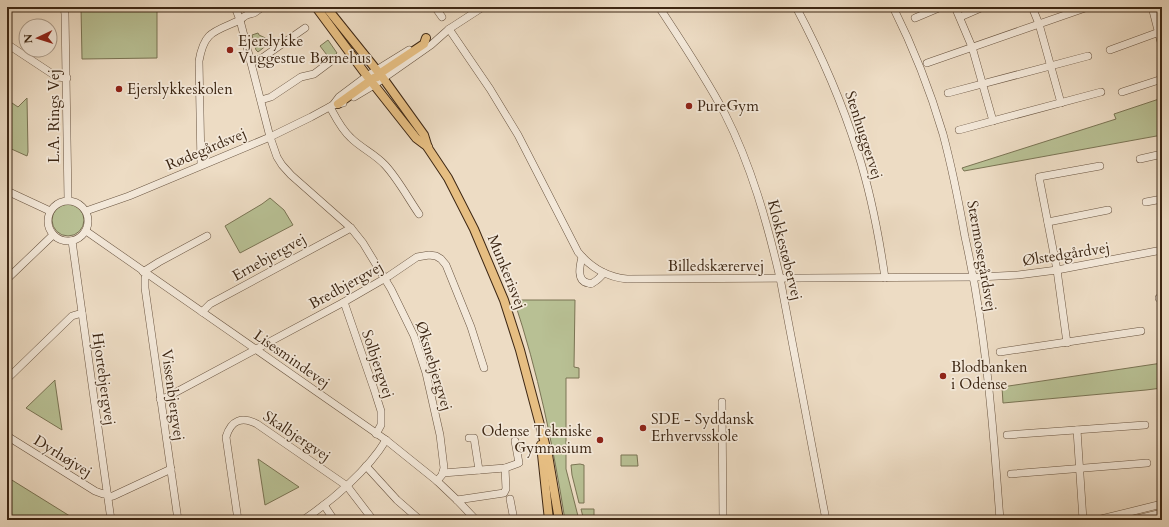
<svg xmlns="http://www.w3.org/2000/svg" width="1169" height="527" font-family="Cardo,serif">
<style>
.green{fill:#b8c094;stroke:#7a7454}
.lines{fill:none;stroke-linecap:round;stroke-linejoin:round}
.minor-casing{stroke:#695440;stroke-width:8}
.major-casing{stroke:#3d2714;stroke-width:10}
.minor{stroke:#f3e8d9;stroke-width:7}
.major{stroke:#e6be82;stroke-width:8}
.poi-dot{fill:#8f2418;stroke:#f3e8d9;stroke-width:1.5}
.labels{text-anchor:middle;stroke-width:3.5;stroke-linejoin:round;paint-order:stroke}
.poi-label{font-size:15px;fill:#3d2714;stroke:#f3e8d9;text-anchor:start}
.street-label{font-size:15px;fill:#3d2714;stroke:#f3e8d9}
</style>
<rect width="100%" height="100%" fill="#eddcc4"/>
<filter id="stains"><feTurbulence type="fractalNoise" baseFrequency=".005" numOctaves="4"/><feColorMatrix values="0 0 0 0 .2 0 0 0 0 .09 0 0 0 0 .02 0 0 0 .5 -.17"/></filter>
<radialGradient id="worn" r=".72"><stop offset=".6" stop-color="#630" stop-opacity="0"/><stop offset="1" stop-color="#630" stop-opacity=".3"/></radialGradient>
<g class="green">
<polygon points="81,7 157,7 157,58 82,59"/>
<polygon points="258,33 259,35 272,41 258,52 256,50 252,35"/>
<polygon points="328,40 337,53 330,59 320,46"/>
<polygon points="27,98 28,152 27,156 7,147 7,110 12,103 18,107"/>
<polygon points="1162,98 1162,135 964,171 962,168 1116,119 1114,114"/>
<polygon points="270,198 284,210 293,225 240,253 225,226 262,204"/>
<circle cx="68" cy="220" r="16"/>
<path d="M514,300H575L574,367L579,368V378H566V469L579,520H565C553,445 538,372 514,300Z"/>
<polygon points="1162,363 1162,388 1146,390 1003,403 1002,387"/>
<polygon points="55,380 55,382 62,430 26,408"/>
<polygon points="621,455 637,455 638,466 621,466"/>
<polygon points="258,459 299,487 265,505"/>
<polygon points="580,464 584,465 584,503 579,503 572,475 571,465"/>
<polygon points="7,477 73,518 75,520 7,520"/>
<polygon points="581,509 594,509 594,517 583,517"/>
</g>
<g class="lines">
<defs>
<g id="minor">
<polyline points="64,7 65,14 68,200"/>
<polyline points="235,7 240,20 270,137 277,157 282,165 291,175 351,228 363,243 391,289 414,336 426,373 440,435 444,468 442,475 437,481"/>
<polyline points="435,7 442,17"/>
<path d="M659,7C682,42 705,76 725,114C751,165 767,222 780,278L826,520"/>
<path d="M796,7C821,54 842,102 858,153C871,194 879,236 885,278"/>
<path d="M893,7C913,47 930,90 943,134C952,168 959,203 965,237C971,264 976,291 980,318C990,385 995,453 1000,520"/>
<polyline points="955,7 972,47 993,121"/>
<polyline points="1032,7 1039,24 1061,103"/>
<polyline points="1152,7 1162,46"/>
<polyline points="960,17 983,7"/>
<polyline points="915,18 941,7"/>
<path d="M449,29L490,89L518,135L578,252C591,268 607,277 627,279L979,277L1018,275L1057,270L1162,250"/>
<polyline points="7,44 57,77 67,78"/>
<polyline points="1110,50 1162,31"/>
<polyline points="251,62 262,58 305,28"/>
<polyline points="927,63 1088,7"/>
<polyline points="1122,92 1162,79"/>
<polyline points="948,93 1088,56"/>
<polyline points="354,97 374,85 431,45 449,29 483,7"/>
<polyline points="261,100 271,97 301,77 314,74 330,62"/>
<polyline points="333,105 339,97 367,76 409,50"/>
<path d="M330,107C336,118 341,129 351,138C361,148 375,154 385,165C398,179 408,198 419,214"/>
<polyline points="959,130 1101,92"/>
<polyline points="1140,159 1162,154"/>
<path d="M201,165L199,61C204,32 213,32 238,21C241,20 243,17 245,16C248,14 252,14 254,13C257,11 260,9 262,7"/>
<polyline points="7,191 50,211"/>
<circle cx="68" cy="221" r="20"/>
<polyline points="1146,202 1162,199"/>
<polyline points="86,211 129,196 270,137 311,117 333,105 343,103"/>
<polyline points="1048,222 1108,210"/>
<polyline points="86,231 386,440 437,481 457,500 476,520"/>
<polyline points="72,241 111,520"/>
<path d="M582,257C580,265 576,281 588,283C590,284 592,284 594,282C598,280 601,276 604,273"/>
<polyline points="143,272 159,262 207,236"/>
<polyline points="147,275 145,278 145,288 178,520"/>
<polyline points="7,279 53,235"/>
<polyline points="1159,298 1162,298"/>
<polyline points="344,302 374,389 381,411 381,425 376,434"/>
<polyline points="202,312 210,304 351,228"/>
<polyline points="1067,343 1057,270 1039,177 1100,166"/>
<polyline points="1000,352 1141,331"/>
<polyline points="7,379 72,316 82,313"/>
<polyline points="160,399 167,397 344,302 389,276 417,257 429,255 436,256 441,259 446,265 471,327 484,368"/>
<polyline points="722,402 723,520"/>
<polyline points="1077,430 1083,520"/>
<polyline points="1007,435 1145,425"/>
<polyline points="7,436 95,491 103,494 107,493"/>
<polyline points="469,438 474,438 479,470"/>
<polyline points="366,466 397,500 420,520"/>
<polyline points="443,473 505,468 519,463 515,441"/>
<polyline points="1011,474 1147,463"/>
<polyline points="108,497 113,496 171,469"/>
<polyline points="510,499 514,520"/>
<polyline points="457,500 504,493 506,489 505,468"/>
<polyline points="324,505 334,520"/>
<path d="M238,520L226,437C231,420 242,416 257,424L347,486L373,520"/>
<path d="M303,520C332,501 368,470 386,440"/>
<polyline points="1097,520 1162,504"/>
<polyline points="1133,520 1162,513"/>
</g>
<g id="major">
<polyline points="316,7 367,76 416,138 428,147"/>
<polyline points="326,7 383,78 424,135 428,148 448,178 474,229 504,300 520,350 548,455 559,520"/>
<polyline points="377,77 379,74 424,44 426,38"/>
<polyline points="338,104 374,78"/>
<polyline points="541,445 549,520"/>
</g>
</defs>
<use href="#minor" class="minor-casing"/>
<use href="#major" class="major-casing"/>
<use href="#minor" class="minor"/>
<use href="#major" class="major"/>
</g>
<g class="poi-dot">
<circle cx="230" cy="50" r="4"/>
<circle cx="119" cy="89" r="4"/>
<circle cx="689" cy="106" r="4"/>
<circle cx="943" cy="376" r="4"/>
<circle cx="643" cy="428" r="4"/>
<circle cx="600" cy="440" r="4"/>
</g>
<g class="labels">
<g class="poi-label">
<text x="238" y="46">Ejerslykke<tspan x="238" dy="17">Vuggestue Børnehus</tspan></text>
<text x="127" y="94">Ejerslykkeskolen</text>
<text x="697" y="111">PureGym</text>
<text x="951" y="372">Blodbanken<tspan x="951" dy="17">i Odense</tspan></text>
<text x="651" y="424">SDE - Syddansk<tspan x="651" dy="17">Erhvervsskole</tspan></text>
<text x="592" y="436" text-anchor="end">Odense Tekniske<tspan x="592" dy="17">Gymnasium</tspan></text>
</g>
<g class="street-label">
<text transform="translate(54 116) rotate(-90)" y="5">L.A. Rings Vej</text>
<text transform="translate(864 135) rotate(72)" y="5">Stenhuggervej</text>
<text transform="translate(206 149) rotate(-23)" y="5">Rødegårdsvej</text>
<text transform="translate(785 250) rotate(76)" y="5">Klokkestøbervej</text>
<text transform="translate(1066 254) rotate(-9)" y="5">Ølstedgårdvej</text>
<text transform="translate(982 256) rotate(80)" y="5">Stærmosegårdsvej</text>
<text transform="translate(269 257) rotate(-29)" y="5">Ernebjergvej</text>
<text x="716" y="271">Billedskærervej</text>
<text transform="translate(507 272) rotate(68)" y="5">Munkerisvej</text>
<text transform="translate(346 285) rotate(-29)" y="5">Bredbjergvej</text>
<text transform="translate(292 359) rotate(35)" y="5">Lisesmindevej</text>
<text transform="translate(378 364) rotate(71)" y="5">Solbjergvej</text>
<text transform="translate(434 366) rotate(73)" y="5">Øksnebjergvej</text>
<text transform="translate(104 379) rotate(82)" y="5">Hjortebjergvej</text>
<text transform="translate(173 395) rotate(82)" y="5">Vissenbjergvej</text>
<text transform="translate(297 436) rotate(34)" y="5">Skalbjergvej</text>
<text transform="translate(63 456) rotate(32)" y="5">Dyrhøjvej</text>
</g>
</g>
<rect width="1169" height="527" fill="none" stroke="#eddcc4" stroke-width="24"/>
<rect x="8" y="8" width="1153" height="511" fill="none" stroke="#3d2714" stroke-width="2"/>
<rect x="12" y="12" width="1145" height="503" fill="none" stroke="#3d2714"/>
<g transform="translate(38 38) rotate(266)"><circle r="19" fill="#f3e8d9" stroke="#aa9b8a"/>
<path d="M0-3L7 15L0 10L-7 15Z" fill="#8f2418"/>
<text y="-6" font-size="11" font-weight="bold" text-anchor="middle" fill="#3d2714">N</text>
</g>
<rect width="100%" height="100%" filter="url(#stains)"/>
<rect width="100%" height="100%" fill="url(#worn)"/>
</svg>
